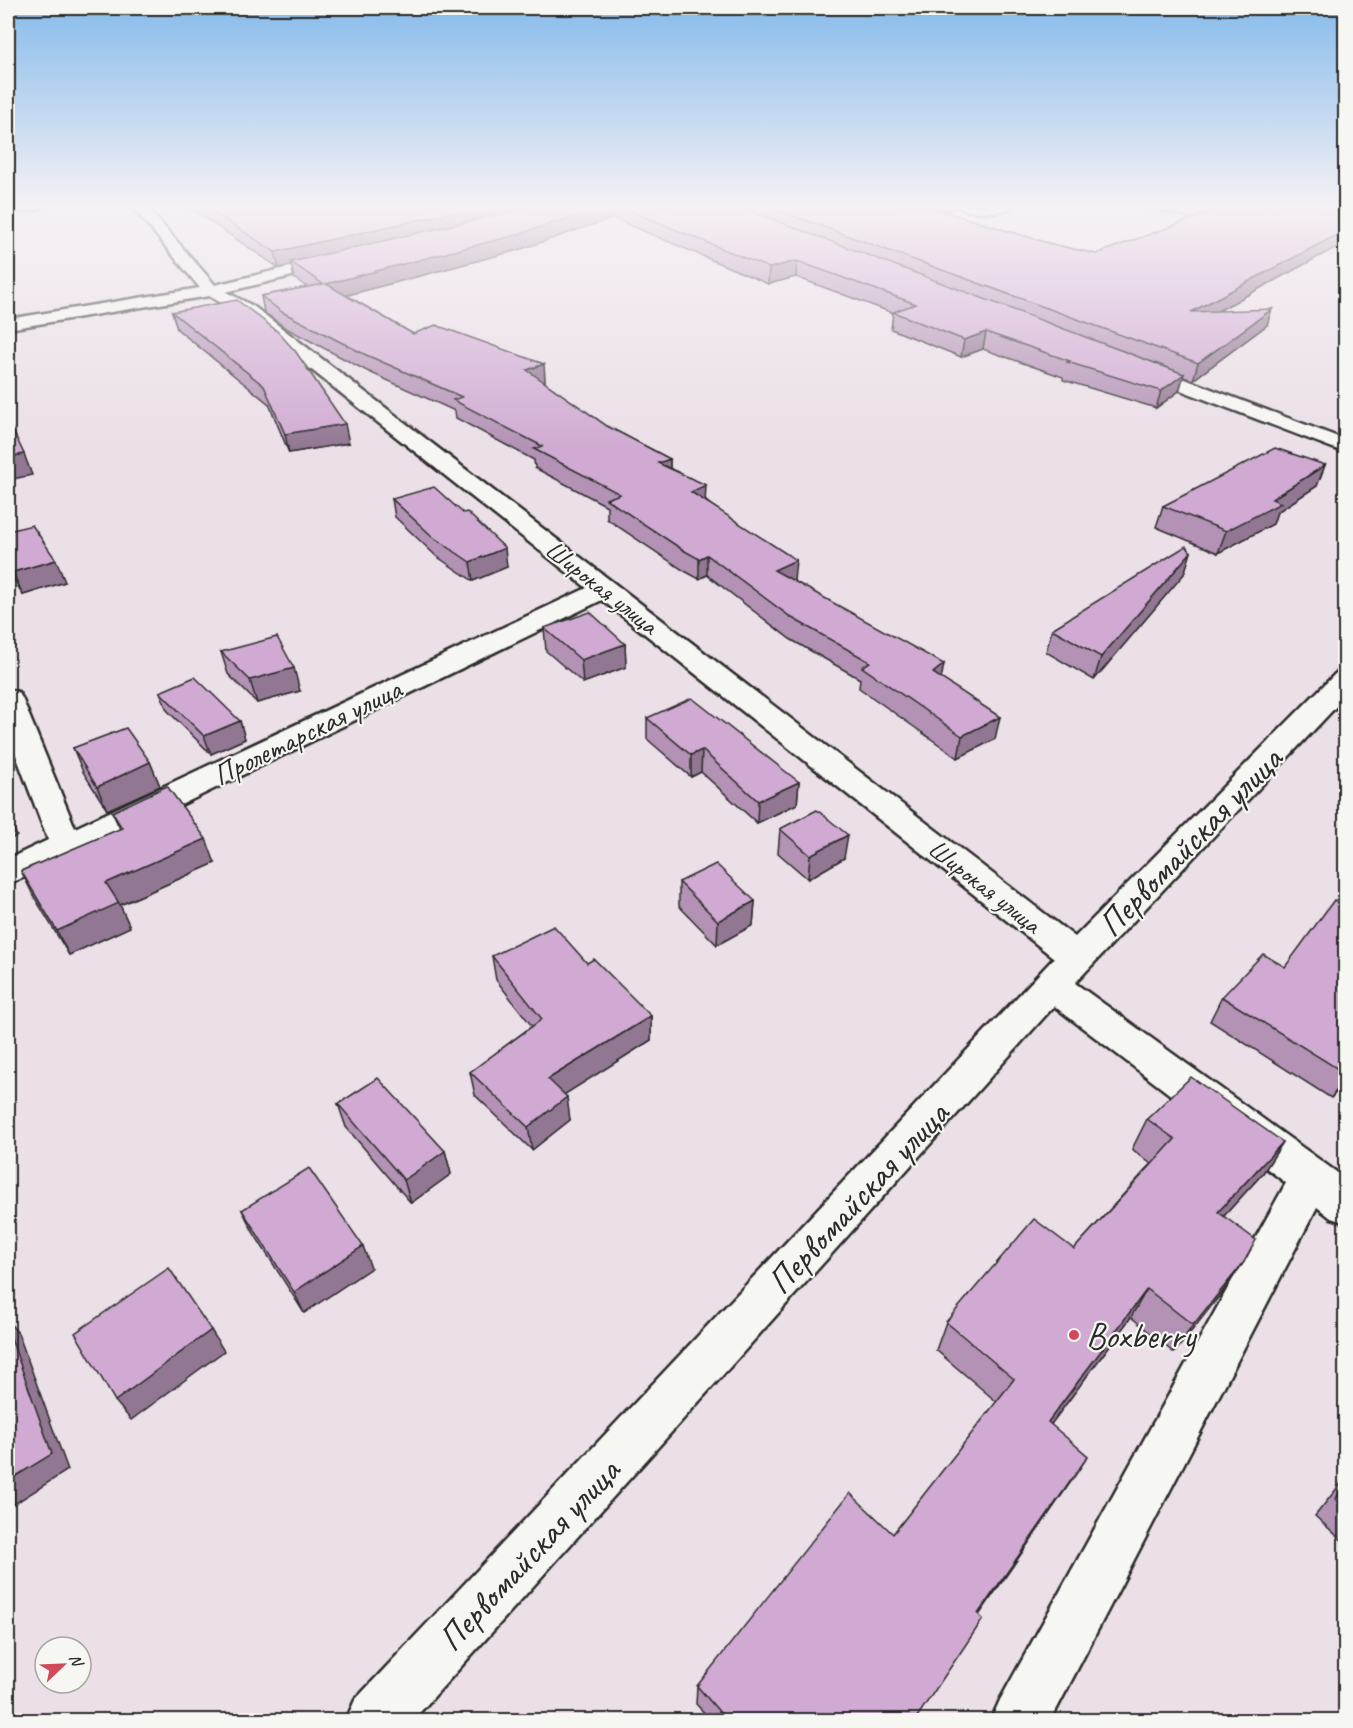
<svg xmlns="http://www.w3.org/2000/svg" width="1353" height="1728" font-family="Caveat,sans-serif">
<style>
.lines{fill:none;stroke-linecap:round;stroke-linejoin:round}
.minor-casing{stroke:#2b2b2b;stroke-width:5}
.minor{fill:#f6f6f2;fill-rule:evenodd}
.wall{fill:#b392b5;stroke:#2b2b2b;stroke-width:1.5}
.shaded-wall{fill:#927793;stroke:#2b2b2b;stroke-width:1.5}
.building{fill:#d0aad2;stroke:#2b2b2b;stroke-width:1.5}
.poi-dot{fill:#d1495b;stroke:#f6f6f2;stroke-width:2}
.labels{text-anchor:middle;stroke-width:4.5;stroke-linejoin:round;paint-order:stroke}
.far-street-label{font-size:26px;fill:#2b2b2b;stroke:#f6f6f2}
.street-label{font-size:30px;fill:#2b2b2b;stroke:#f6f6f2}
.near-street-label{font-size:36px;fill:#2b2b2b;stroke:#f6f6f2}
.near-poi-label{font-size:36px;fill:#2b2b2b;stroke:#f6f6f2;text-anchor:start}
</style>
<rect width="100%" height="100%" fill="#ebdfe8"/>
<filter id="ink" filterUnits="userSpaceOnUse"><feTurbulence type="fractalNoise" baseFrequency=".0167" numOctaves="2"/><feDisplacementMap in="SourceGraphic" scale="12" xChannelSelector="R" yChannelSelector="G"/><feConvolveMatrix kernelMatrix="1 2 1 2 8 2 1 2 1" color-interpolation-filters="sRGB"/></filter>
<g filter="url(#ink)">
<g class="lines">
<defs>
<g id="minor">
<polygon points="8,206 43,206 36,210 8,213"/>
<polygon points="132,206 146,206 215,285 335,256 341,258 343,261 341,264 226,292 253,306 1075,937 1336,673 1346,671 1346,696 1075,983 1346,1179 1346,1223 1331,1218 1317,1207 1051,1720 991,1720 1000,1700 1286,1183 1054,1006 413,1720 346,1720 355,1700 1054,958 602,600 78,855 8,884 8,859 48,840 8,734 8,690 18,692 22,698 75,828 587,588 241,314 209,296 8,329 8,319 200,288"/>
<path d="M959,206H1013C1005,214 967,214 959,206Z"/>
<polygon points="1140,362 1346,440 1346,453 1133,372 1131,368"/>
</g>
</defs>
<use href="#minor" class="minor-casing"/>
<use href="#minor" class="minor"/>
</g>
<g class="wall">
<polygon points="187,206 958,206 958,207 945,212 1051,244 1096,254 1192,219 1138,206 1346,206 1346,242 1218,311 1267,325 1193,380 1183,377 1179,391 1156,408 1063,380 1063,377 983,349 961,357 891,329 893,313 796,277 768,284 613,218 518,250 346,295 413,334 544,364 545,382 544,382 607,426 670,459 670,468 794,581 941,678 995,739 958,758 859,688 860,679 790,639 707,575 699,579 683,570 607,519 607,506 535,468 534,460 456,418 455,411 367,371 286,328 264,312 261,296 307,287 294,278 291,265 279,268"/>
<polygon points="172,312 349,443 289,453 269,404 177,329"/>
<polygon points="1325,465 1317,486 1277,512 1273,524 1218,553 1156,527 1163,506"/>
<polygon points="392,499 507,567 473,581 436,556 395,517"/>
<polygon points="8,531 65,582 23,595 8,569"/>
<polygon points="1191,552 1184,574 1094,680 1046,652 1052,629"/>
<polygon points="544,628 625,644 626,667 583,683 546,651"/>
<polygon points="221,652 300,691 257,703 228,674"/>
<polygon points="160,692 240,721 245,739 211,754 167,710"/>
<polygon points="647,718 799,782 797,804 757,823 701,772 691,777 647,739"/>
<polygon points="73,748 150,762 160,786 107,810 83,772"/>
<polygon points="112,812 215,863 120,905 130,927 69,955 33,895 21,871 120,829"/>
<polygon points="780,829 844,858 808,879 778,853"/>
<polygon points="679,882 755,901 753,925 717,945 679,906"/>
<polygon points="1346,905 1346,1081 1331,1098 1210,1021 1222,997 1285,967"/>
<polygon points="492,956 587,963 651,1016 651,1040 564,1094 570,1120 532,1150 475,1095 470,1072 532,1026 496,980"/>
<polygon points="338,1104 445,1151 451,1174 411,1203 346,1127"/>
<polygon points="1147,1119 1283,1142 1263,1173 1224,1216 1224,1290 1174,1353 1131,1317 1051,1424 1072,1480 979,1615 915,1720 711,1720 696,1704 697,1686 893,1534 997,1402 936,1350 946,1322 1074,1249 1151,1164 1132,1149"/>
<polygon points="242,1210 371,1268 304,1313 253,1232"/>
<polygon points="1346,1477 1346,1544 1315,1516"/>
</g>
<g class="shaded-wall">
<polygon points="480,206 543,206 291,262 291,265 279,268 275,252"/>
<polygon points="606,206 612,206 613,218 518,250 329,300 326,284"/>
<polygon points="923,206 958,206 958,207 921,219"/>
<polygon points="1346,230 1346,242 1186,328 1191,312"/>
<polygon points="797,261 796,277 768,284 769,268"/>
<polygon points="1272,309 1267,325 1193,380 1198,363"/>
<polygon points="986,332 983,349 961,357 964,340"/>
<polygon points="544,364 545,382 529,387 527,370"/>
<polygon points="1184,374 1179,391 1156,408 1161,391"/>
<polygon points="345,424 349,443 289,453 285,434"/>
<polygon points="24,454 32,475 8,480 8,457"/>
<polygon points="670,459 670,477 658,463"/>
<polygon points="1325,465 1317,486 1277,512 1273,524 1218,553 1226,531 1272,499"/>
<polygon points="706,485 705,504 691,492"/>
<polygon points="505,548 507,567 473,581 470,562"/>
<polygon points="1191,552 1184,574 1094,680 1101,657"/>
<polygon points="707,555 707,575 699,579 699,559"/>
<polygon points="56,560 65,582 23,595 13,572"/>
<polygon points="796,560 794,581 772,590 774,570"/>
<polygon points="625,644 626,667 583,683 581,660"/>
<polygon points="944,664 940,685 933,673"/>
<polygon points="294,668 300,691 257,703 250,680"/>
<polygon points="1000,717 995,739 958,758 962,736"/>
<polygon points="240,721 245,739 211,754 204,736"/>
<polygon points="702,750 701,772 691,777 691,755"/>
<polygon points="150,762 160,786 107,810 97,787"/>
<polygon points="799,782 797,804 757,823 758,801"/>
<polygon points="8,815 17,836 8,840"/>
<polygon points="848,835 844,858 808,879 810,855"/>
<polygon points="206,839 215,863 120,905 130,927 69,955 57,931 106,883"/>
<polygon points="755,901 753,925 717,945 718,921"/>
<polygon points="651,1016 651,1040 551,1103 548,1079"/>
<polygon points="1346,1077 1346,1081 1331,1098"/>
<polygon points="567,1097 570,1120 532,1150 528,1127"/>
<polygon points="1283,1142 1263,1173 1200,1242 1218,1212"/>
<polygon points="445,1151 451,1174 411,1203 404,1180"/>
<polygon points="363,1246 371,1268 304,1313 294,1292"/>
<polygon points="1244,1262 1224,1290 1174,1353 1193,1325"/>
<polygon points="1147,1289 1131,1317 1034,1447 1048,1422"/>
<polygon points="8,1321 18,1333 68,1470 8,1508"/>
<polygon points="211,1330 224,1351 131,1420 115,1401"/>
<polygon points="1088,1456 1072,1480 966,1634 978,1614"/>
</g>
<g class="building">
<polygon points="204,206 480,206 275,252"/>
<polygon points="535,206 606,206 516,235 326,284 413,334 436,325 544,364 527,370 607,426 670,459 658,463 706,485 691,492 796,560 774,570 944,664 933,673 1000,717 962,736 862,667 870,662 792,618 707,555 699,559 683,550 606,499 620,494 534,449 542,446 453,400 462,397 364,354 282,312 261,296 323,284 291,262"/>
<polygon points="618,206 737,206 1184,374 1161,391 1067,362 1070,361 986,332 964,340 893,312 916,304 797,261 769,268"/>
<polygon points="766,206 926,206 1051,244 1096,254 1217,210 1199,206 1346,206 1346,230 1191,312 1272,309 1198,363"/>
<polygon points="237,300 277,331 296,352 345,424 285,434 264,386 172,312"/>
<polygon points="8,420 24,454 8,457"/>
<polygon points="1275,448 1325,465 1272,499 1281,503 1226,531 1163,506"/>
<polygon points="434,487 463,513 467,512 505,548 470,562 433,537 392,499"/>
<polygon points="32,525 56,560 13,572 8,563 8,531"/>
<polygon points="1186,546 1191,552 1101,657 1052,629"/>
<polygon points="590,612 625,644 581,660 544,628"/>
<polygon points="277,637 294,668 250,680 221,652"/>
<polygon points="195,677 240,721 204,736 160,692"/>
<polygon points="692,698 799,782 758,801 702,750 691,755 647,718"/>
<polygon points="126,728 150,762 97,787 73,748"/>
<polygon points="167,786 206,839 106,883 119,903 57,931 21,871 122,828 112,812"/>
<polygon points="817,810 848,835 810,855 780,829"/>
<polygon points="716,864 755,901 718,921 679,882"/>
<polygon points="1334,900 1346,905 1346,1074 1222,997 1263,954 1285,967"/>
<polygon points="554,926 587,963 594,959 651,1016 548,1079 567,1097 528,1127 470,1072 542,1019 492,956"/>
<polygon points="1191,1077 1283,1142 1218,1212 1256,1240 1244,1262 1193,1325 1147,1289 1048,1422 1088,1456 978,1614 983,1619 915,1720 720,1720 723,1716 697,1686 850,1493 893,1534 1014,1379 946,1322 1034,1219 1074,1249 1175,1139 1147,1119"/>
<polygon points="378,1078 445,1151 404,1180 338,1104"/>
<polygon points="309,1168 363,1246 294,1292 242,1210"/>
<polygon points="169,1268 211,1330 115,1401 75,1333"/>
<polygon points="8,1330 52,1454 8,1481"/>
<polygon points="1346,1485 1346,1508 1335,1499"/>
</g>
</g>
<linearGradient id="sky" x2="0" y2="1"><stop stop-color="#86bbeb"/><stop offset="0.46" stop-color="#f6f1f5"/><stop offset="1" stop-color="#f6f1f5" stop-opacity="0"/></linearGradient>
<rect width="1353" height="448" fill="url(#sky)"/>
<circle class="poi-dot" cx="1074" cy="1335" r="6"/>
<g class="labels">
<g class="far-street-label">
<text transform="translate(602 587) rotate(38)" y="9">Широкая улица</text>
<text transform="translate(985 886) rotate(38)" y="9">Широкая улица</text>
</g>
<g class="street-label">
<text transform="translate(307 732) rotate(-26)" y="10">Пролетарская улица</text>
</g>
<g class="near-street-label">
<text transform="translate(1189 841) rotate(-46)" y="13">Первомайская улица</text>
<text transform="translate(857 1197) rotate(-47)" y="13">Первомайская улица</text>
<text transform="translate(528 1554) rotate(-47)" y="13">Первомайская улица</text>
</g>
<g class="near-poi-label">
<text x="1086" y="1348">Boxberry</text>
</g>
</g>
<rect width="1353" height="1728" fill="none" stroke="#f6f6f2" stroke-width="30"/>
<rect x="15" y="15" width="1323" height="1698" fill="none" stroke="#2b2b2b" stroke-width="2" filter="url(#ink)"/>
<g transform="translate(63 1665) rotate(67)"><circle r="28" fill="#f6f6f2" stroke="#a5a5a2" stroke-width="1.5"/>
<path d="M0-4.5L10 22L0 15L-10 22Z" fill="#d1495b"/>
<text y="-9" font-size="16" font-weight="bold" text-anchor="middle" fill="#2b2b2b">N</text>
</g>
</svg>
